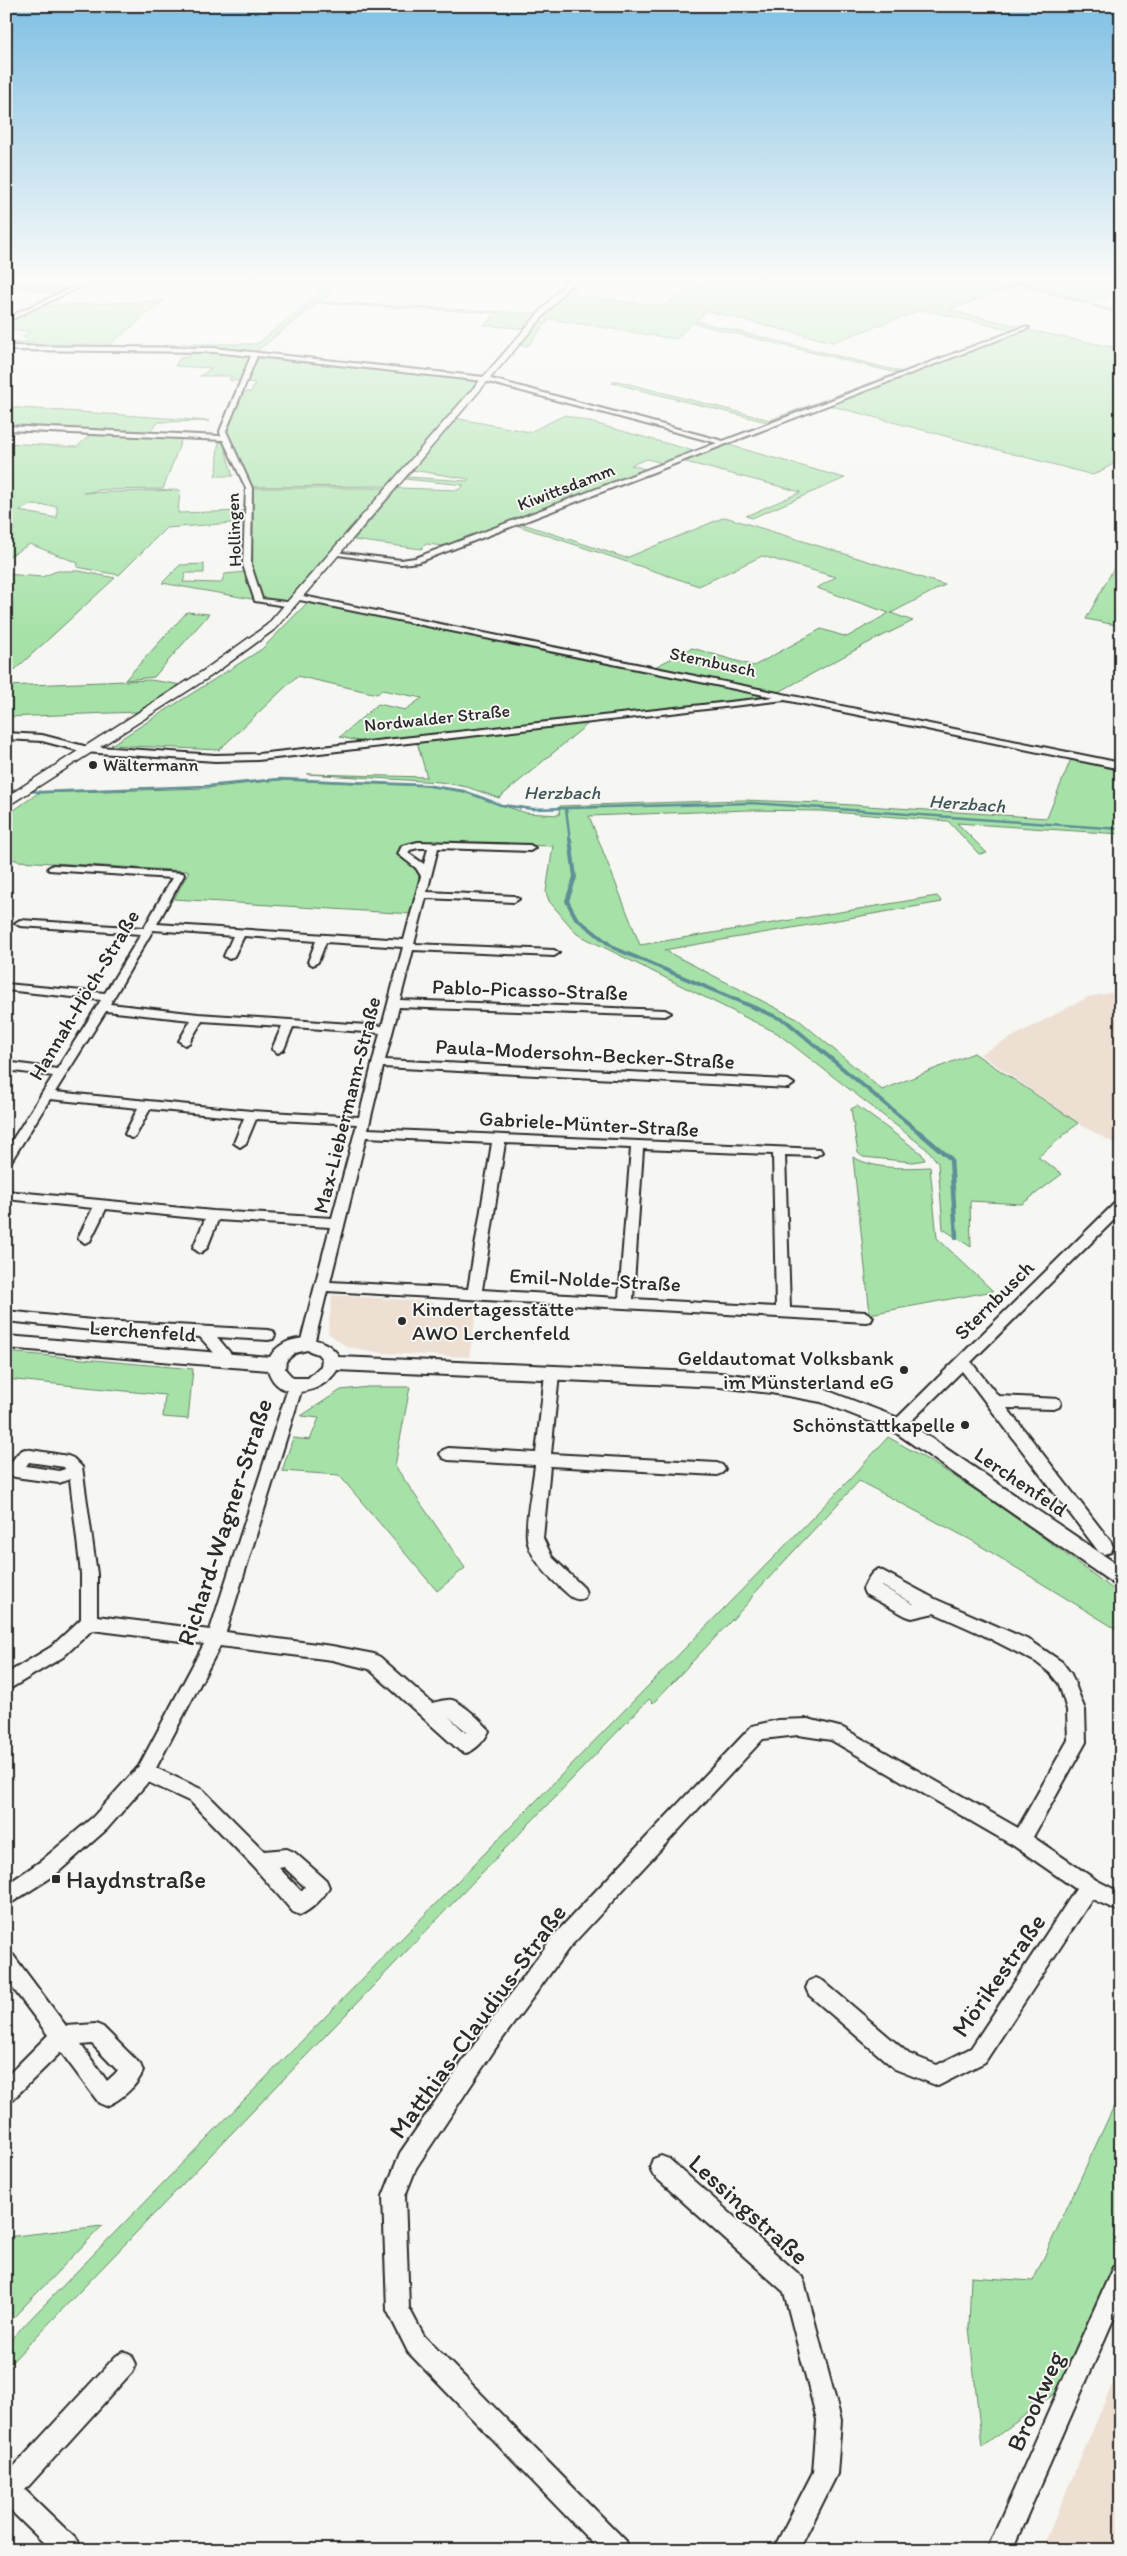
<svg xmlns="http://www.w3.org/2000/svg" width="1127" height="2556" font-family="Itim,sans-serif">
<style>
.built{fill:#eedfd3}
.green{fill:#a6e2a8;stroke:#68866a;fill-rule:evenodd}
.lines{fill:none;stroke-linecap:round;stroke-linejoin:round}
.stream-far3{stroke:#5f8f96;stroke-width:2}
.stream-far2{stroke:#5f8f96;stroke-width:2.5}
.stream-far1{stroke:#5f8f96;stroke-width:4}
.stream{stroke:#5f8f96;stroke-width:4.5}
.minor-casing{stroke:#2b2b2b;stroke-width:4}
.tertiary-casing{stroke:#2b2b2b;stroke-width:4}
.secondary-casing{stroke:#2b2b2b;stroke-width:3}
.minor{fill:#f6f6f2;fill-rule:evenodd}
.tertiary{fill:#f6f6f2;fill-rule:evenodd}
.secondary{fill:#f6f6f2;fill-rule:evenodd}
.poi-dot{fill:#2b2b2b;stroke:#f6f6f2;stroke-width:2}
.labels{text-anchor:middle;stroke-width:4;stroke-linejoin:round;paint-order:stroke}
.far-street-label{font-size:18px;fill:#2b2b2b;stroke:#f6f6f2}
.far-poi-label{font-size:18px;fill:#2b2b2b;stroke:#f6f6f2;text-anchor:start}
.far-water-label{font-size:19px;font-style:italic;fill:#405458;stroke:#f6f6f2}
.street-label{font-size:21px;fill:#2b2b2b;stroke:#f6f6f2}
.poi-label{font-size:21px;fill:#2b2b2b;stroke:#f6f6f2;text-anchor:end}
.near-street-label{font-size:25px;fill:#2b2b2b;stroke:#f6f6f2}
.near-poi-label{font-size:25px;fill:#2b2b2b;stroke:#f6f6f2;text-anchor:start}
</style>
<rect width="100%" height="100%" fill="#f6f6f2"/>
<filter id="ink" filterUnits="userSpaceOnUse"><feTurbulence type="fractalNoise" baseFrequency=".02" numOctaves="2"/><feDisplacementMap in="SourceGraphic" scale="10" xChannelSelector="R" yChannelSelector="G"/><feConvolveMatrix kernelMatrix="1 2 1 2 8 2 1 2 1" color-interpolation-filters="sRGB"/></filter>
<g filter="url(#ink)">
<g class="built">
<polygon points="1121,991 1121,1147 1079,1124 980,1054 1088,997"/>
<polygon points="332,1295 434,1302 434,1307 477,1309 469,1357 383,1353 347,1347 328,1333"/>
<polygon points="1121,2364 1121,2550 1042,2550 1060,2506"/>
</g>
<g class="green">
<polygon points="320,276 358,276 358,285 330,284 331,293 322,302 539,314 526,329 484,325 497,313 317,303 258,350 247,354 252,358 241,381 229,380 232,376 200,376 212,368 175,366 180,358 189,357 191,354 185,353 187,350 160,348 165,345 184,344 257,344 323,291"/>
<polygon points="579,276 586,276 571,295 661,306 717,276 991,276 1019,285 948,310 1022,327 1013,330 922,310 833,342 707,311 696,321 907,373 771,423 612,383 617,381 770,420 897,373 692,323 676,339 549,319 528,346 520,345"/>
<polygon points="995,276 1074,279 1070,276 1121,276 1121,291 1089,303"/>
<polygon points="6,277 70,289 59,294 6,286"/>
<path d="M164,301L105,348L6,347V344C14,340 22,345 29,340L23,337L30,331L6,329V322L40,306Z"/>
<polygon points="1028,330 1121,349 1121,460 1093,475 828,405"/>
<polygon points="256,355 482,379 390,486 251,487 225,430 242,392 251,392 255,383 245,382"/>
<polygon points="6,407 209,421 159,422 146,434 6,427"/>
<polygon points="565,415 697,452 666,464 647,459 631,465 649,470 445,546 426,544 421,549 354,540 398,488 458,490 464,485 405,479 407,477 467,481 469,479 412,470 454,418 530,432"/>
<path d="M91,434L182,438L163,489L101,490L83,493L180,490L178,513L246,511V522L166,528L119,575L77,567L78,563L30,544L6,558L8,529L6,443L77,447ZM30,505L57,506V518L19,511Z"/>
<path d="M219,442H223L233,476H215C221,460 215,457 219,442Z"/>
<polygon points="725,444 837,476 845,478 752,518 746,516 801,492 682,461"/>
<polygon points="251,488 389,488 288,604 262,600 249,565"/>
<polygon points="725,517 945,585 891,613 913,621 866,644 779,692 655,667 692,648 754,666 821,629 847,637 889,613 817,588 836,577 762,556 699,586 516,525 520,523 626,558"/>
<polygon points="1121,555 1121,626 1086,619"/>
<polygon points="204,564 204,573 186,573 183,582 221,583 225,574 246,572 257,600 162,583 180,565"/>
<polygon points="57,571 79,571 115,578 6,678 6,574 42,577"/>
<polygon points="309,601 780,697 368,743 340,737 378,704 405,710 422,698 382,690 377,694 297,676 219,750 111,745 262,649"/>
<polygon points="187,612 209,614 154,677 125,680"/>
<polygon points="150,680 182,685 137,712 6,717 6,686"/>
<polygon points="590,722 499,798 467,787 440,782 307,774 427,777 417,742"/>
<path d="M1071,759L1121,769V834L957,823L987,853L979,854L948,821L820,811L748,810L589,816L640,945L937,896L942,902L664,950L799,1020L882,1090L974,1053L1078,1123L1038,1157L1062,1174L1022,1204L970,1201L971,1247L943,1229L938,1163L929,1151L777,1033L577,934L549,901L546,892L553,846L415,842L401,847L398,855C429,877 420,881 412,914L174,899L189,871L18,861L6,856V816L38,793L207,788L279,780L425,786L463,792L526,813L559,815L560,806L743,800L822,803L1047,818Z"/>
<polygon points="857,1106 921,1153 925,1160 913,1162 863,1157 858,1153 851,1109"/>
<path d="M853,1157C876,1170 904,1168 930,1167L937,1238L993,1291L870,1314Z"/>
<polygon points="6,1352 193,1369 188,1419 163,1417 165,1395 6,1379"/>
<polygon points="368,1387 410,1387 395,1466 465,1568 437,1591 339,1475 282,1471 293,1438 310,1440 319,1418 301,1416 341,1390"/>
<path d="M888,1437C971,1482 1045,1539 1121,1595V1632L971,1540L859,1481L753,1595L748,1603L653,1703L649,1699L6,2368V2344L852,1477Z"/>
<polygon points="1121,2091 1121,2275 1076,2378 982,2447 969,2327 971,2277 1033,2281"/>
<polygon points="102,2226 6,2325 6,2237"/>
</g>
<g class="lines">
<g class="stream-far3">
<polyline points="993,276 1086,303"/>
<polyline points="1092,305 1121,314"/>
</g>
<g class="stream-far2">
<polyline points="6,516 13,529 6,538"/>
<polyline points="6,789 41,792 207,786 280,779 424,785 464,791 501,805 533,809 751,803 1121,829"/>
<polyline points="566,809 570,840"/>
</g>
<polyline class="stream-far1" points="570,839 575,877 567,901 576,918 614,948 786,1021 921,1134"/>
<polyline class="stream" points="919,1132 951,1159 956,1237"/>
<defs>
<g id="minor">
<polygon points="97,276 103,276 6,322 6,318"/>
<polygon points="1024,327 1029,328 419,562 401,564 331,554 335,552 401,560 415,558 717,443 484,381 257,356 226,431 252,488 251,565 262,599 294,603 294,607 291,607 255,601 243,565 246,488 223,440 6,430 6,426 221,436 220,431 251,356 214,352 6,350 6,346 214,348 484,377 723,441"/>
<polygon points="298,595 1121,763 1121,769 785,700 258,760 215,761 84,752 42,741 6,739 6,733 42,735 84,746 215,755 258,754 774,697 295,599 294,597"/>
<path d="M418,842L530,845L535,848L530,851L438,848L427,892L514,896L519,899L514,902L426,898L414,944L554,950L559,953L554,956L413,950L400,1000L665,1010L671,1013L665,1016L399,1007L385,1060L788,1080L794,1084L788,1088L383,1067L368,1129L820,1149L822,1152L816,1156L785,1155L790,1308L866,1312L873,1317L871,1321L866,1322L327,1291L314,1344L312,1348H302L300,1344L330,1227L218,1220L207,1248L200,1253L193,1248L205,1219L106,1209L90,1241L85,1243L78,1238L93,1208L6,1199V1191L213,1211L332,1218L357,1124L256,1119L246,1143L240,1147L234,1143L244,1118L150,1109L135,1137L131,1138L125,1134L138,1108L50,1099L10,1163L6,1164V1150L53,1076L6,1070V1062L57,1069L101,1000L6,990V984L105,993L141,934L20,926L15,923L20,920L144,928L172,878L49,870L48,868L53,865L183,873L184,875L157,924L404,940L421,876L416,868L398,854L402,846ZM418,848H428L424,864L408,853L410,850ZM153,930L233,936L224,956L229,959L234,956L244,936L316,941L308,962L313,965L318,962L326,942L403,947L382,1026L198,1014L110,1004ZM106,1011L191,1020L179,1041L185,1045L189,1043L202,1021L282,1026L272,1049L278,1053L284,1049L293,1027L380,1033L359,1117L251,1111L55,1092ZM366,1137L492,1143L468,1289L330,1282ZM505,1143L631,1148L619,1298L482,1290ZM643,1149L773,1154L776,1307L633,1299Z"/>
<polygon points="1121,1201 1121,1213 971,1362 998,1396 1059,1399 1061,1403 1059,1407 1054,1409 1007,1408 1111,1542 1113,1547 1111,1552 1105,1554 1099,1552 962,1371 903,1429 893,1429 890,1425 1116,1202"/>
<polygon points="6,1311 102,1321 268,1330 273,1331 275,1335 273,1339 268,1340 217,1337 236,1360 234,1364 224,1364 200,1337 102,1331 6,1321"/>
<path d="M552,1369L557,1370L559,1374L551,1454L717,1463L722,1465L725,1469L722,1473L717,1475L550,1466L543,1538L552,1557L584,1588L586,1593L584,1598C574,1602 569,1595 561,1588C548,1576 529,1557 527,1538C525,1520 533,1484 535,1465L448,1460L443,1458L440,1454L443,1450L448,1448L536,1453L545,1374L547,1370Z"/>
<path d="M296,1379L301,1381L303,1385L226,1632L332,1646L374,1654L380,1657L432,1703C438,1702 446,1699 452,1700C461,1702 485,1723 489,1731C485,1740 476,1750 466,1753L460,1751L369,1669L332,1660L220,1646L156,1768L203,1790L264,1851L287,1849L294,1852L326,1880L329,1887C324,1898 311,1910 300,1915L293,1912L253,1866L191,1802L148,1782L107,1829L55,1875L6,1906V1885L41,1861L93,1817L139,1766L204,1644L92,1630L63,1657L6,1691V1674L51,1647L81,1619V1574L70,1479L59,1483L15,1477L10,1475L7,1471C11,1463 16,1452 25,1449L68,1456L73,1458L82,1467L97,1574V1616L210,1630L289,1385L291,1381ZM29,1462L64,1467L65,1469L59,1471L26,1466ZM448,1716L467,1732L466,1733ZM284,1867L305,1887L301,1891L279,1868Z"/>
<path d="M879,1569L935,1599L1031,1641L1062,1662L1071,1674L1085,1710L1086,1742L1033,1837L1096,1880L1121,1893V1912L1092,1899L985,2062L938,2086L895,2069L809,1995L806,1988L809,1981L816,1978L823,1981L909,2054L937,2065L971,2048L1076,1889L1014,1846L831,1740L798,1735L763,1739L568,1949L495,2049L416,2168L405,2196L409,2308L424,2336L626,2541L629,2550H599L408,2352L387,2310L383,2196L400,2153L481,2035L554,1935L752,1726L778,1720L808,1719L843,1728L1018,1828L1068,1740L1067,1710L1059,1684L1050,1673L1036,1662L981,1634L934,1613L912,1618L906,1616L865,1594L863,1589C867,1581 870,1572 879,1569ZM881,1586H882L914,1604H913Z"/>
<path d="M6,1952L13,1955L66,2026L96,2024L103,2027L140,2064L143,2071C138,2085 120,2101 106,2106L99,2103L61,2052L13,2099L6,2102V2077L48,2035L6,1979ZM92,2044L118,2071L107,2081L81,2045Z"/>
<polygon points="661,2156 669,2159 802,2277 805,2285 841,2420 837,2474 799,2550 773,2550 813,2472 817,2420 784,2292 653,2175 650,2167 653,2159"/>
<polygon points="1121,2264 1121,2302 1012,2550 987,2550 1113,2267"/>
<polygon points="124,2352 132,2356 136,2364 132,2372 25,2490 78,2541 81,2550 51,2550 6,2506 6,2475 116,2356"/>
</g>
<path id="tertiary" d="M6,1336L270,1357C284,1332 326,1333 339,1357L720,1373L771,1379L823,1389L904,1420L1121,1567V1586L1114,1584L892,1430L821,1402L771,1393L720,1387L337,1370C323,1394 278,1404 268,1370L6,1348ZM307,1350L318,1354L322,1359L321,1366L308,1378H293L285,1369L286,1361L295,1353Z"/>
<polygon id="secondary" points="571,276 578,276 275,629 211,676 6,807 6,797 203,671 267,625"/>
</defs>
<use href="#minor" class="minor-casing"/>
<use href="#tertiary" class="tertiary-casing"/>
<use href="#secondary" class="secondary-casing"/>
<use href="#minor" class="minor"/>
<use href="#tertiary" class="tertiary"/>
<use href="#secondary" class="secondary"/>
</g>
</g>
<linearGradient id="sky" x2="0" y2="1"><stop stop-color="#7fc0e4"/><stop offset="0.44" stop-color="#fbfbf9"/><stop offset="1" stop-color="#fbfbf9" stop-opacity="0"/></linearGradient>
<rect width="1127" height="634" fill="url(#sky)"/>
<g class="poi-dot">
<circle cx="93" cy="765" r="5"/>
<circle cx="402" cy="1321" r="5"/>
<circle cx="904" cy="1370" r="5"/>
<circle cx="965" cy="1425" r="5"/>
<rect x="51" y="1874" width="10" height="10" rx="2.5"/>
</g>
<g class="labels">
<g class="far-street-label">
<text transform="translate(566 487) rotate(-21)" y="6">Kiwittsdamm</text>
<text transform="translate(234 530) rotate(-92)" y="6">Hollingen</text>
<text transform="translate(713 662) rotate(12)" y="6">Sternbusch</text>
<text transform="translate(437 718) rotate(-6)" y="6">Nordwalder Straße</text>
</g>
<g class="far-poi-label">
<text x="103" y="771">Wältermann</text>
</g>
<g class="far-water-label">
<text x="562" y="799">Herzbach</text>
<text transform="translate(967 803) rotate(4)" y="7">Herzbach</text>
</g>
<g class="street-label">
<text transform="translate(530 990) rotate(2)" y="7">Pablo-Picasso-Straße</text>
<text transform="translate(84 995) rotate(-59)" y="7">Hannah-Höch-Straße</text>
<text transform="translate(585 1054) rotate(3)" y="7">Paula-Modersohn-Becker-Straße</text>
<text transform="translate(347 1105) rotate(-76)" y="7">Max-Liebermann-Straße</text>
<text transform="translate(589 1124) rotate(3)" y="7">Gabriele-Münter-Straße</text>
<text transform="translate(595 1280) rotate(3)" y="7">Emil-Nolde-Straße</text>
<text transform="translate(994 1300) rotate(-45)" y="7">Sternbusch</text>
<text transform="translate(143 1331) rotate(4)" y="7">Lerchenfeld</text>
<text transform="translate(1021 1482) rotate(34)" y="7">Lerchenfeld</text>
</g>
<g class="poi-label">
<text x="412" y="1316" text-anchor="start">Kindertagesstätte<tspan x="412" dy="24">AWO Lerchenfeld</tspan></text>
<text x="894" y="1365">Geldautomat Volksbank<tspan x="894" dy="24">im Münsterland eG</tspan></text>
<text x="955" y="1432">Schönstattkapelle</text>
</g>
<g class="near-street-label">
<text transform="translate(224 1522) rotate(-72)" y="9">Richard-Wagner-Straße</text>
<text transform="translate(998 1975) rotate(-55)" y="9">Mörikestraße</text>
<text transform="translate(477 2021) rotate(-54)" y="9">Matthias-Claudius-Straße</text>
<text transform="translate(749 2209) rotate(42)" y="9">Lessingstraße</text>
<text transform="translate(1035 2401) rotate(-66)" y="9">Brookweg</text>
</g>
<g class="near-poi-label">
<text x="66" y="1888">Haydnstraße</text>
</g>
</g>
<rect width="1127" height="2556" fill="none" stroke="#f6f6f2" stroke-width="25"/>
<rect x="12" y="12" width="1102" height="2531" fill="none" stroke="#2b2b2b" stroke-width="2" filter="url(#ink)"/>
</svg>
